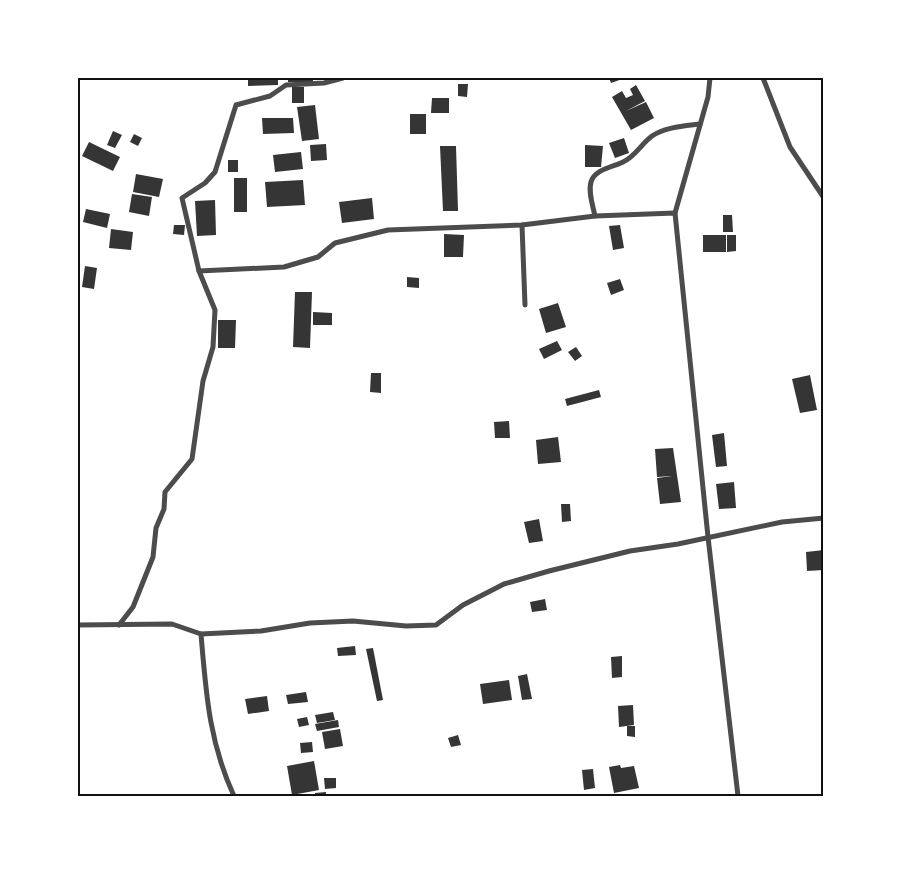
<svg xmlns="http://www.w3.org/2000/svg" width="901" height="874" font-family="Rubik,sans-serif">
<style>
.building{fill:#353535}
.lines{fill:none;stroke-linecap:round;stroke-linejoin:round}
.minor{stroke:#4c4c4c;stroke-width:5}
.neatline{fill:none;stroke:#111;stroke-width:2}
</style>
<rect width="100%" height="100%" fill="#fff"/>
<g class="building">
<polygon points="248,78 278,78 278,85 248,86"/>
<rect x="288" y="78" width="25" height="4"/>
<polygon points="609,78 625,78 611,83"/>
<polygon points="458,84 468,84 467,97 458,96"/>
<polygon points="636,85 645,101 626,111 646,102 654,118 631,130 612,97 622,91 626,98 633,95 630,89"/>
<rect x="292" y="87" width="12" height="16"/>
<polygon points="432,98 449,98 449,113 431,113"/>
<polygon points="315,105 319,139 302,141 297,107"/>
<rect x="410" y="114" width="16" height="20"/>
<polygon points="262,118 293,118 294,133 263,134"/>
<polygon points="113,131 122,135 115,148 107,145"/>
<polygon points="134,134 142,138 138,146 130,142"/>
<polygon points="624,138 629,153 615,158 609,143"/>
<polygon points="89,142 120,157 113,171 82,156"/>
<polygon points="326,144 327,160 311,161 310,145"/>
<polygon points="585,145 603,146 601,167 585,167"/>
<polygon points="440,146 456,146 458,211 443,211"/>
<polygon points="301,152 303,169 275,172 273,155"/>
<rect x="228" y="160" width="10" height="12"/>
<polygon points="136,174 163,179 159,197 133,192"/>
<rect x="234" y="178" width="13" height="34"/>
<polygon points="303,180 305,205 267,207 265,182"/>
<polygon points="132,194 152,197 149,216 129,212"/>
<polygon points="372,198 374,219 342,223 339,202"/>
<polygon points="215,200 216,235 197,236 195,201"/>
<polygon points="86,209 110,214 107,228 83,222"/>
<polygon points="723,215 732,215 733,232 723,232"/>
<polygon points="174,225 185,225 184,235 173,234"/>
<polygon points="620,225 624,248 613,250 609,226"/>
<polygon points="111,229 133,232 131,250 109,248"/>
<polygon points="444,234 464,235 463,257 444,257"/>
<rect x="703" y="235" width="23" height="17"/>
<polygon points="727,235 736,235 736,251 727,252"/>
<polygon points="85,266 97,268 94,289 82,287"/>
<polygon points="407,277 419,278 419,288 407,287"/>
<polygon points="620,279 624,290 611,295 607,283"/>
<polygon points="295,292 312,292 310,348 293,347"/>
<polygon points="558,303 566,327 546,333 539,309"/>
<polygon points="313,312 332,313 332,325 313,325"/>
<polygon points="218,320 236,320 235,348 218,348"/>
<polygon points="557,341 562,350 544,359 539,349"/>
<polygon points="576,347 582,356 575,361 568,352"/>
<polygon points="371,373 381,373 381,393 370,392"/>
<polygon points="810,375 817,410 800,413 792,379"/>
<polygon points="599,390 601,397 567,406 565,399"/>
<polygon points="509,421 510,438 495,438 494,422"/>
<polygon points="724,433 727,466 716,467 712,435"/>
<polygon points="558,437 561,462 538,464 536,440"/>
<polygon points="673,448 681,502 660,504 657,478 672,476 657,477 655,449"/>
<polygon points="734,482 736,508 719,509 716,484"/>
<polygon points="561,504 570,504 571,521 562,522"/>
<polygon points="539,519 543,541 529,543 524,522"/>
<polygon points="824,550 824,570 807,571 806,552"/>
<polygon points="545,599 547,610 532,612 530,602"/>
<polygon points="355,646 356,655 338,656 337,648"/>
<polygon points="373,648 383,700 377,701 366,649"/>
<polygon points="622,656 622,677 612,678 611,657"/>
<polygon points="527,674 532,699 522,700 518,676"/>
<polygon points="509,680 512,700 483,704 480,684"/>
<polygon points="306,692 308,702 288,704 286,695"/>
<polygon points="267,696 269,711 248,714 245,699"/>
<polygon points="633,705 634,725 619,727 618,706"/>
<polygon points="333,712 335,720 317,723 315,715"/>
<polygon points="307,717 309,725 299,727 297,719"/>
<polygon points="338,720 339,727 317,731 315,724"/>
<polygon points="627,726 635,726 635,737 627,736"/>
<polygon points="340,729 343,746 325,749 322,732"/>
<polygon points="458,735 461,745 451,747 448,738"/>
<polygon points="312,742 313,752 301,753 300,743"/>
<polygon points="314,761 319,790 292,795 287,766"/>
<polygon points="620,765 621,768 634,766 639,788 614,793 609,767"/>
<polygon points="593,769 595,788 584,790 582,770"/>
<polygon points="324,778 336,778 336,788 325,789"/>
<polygon points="326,792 326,796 315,796 315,793"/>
</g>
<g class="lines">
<g class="minor">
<polyline points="343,78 324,83 286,85 270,96 236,105 215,172 205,183 182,198 199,271 284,267 318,257 335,243 388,230 522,225 595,216 675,213 708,537 738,796"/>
<polyline points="763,78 790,147 824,198"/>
<polyline points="675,213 708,97 710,78"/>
<path d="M595,216C593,206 588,192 591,182C595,169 613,167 623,162C636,156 641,144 652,136C665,127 684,126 700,124"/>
<polyline points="522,225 525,305"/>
<polyline points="78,625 172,624 201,634 261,631 310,623 353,621 406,626 436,625 463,605 504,584 549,571 630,551 678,544 782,522 824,518"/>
<polyline points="119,625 133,607 153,557 156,528 164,509 165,492 192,459 203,381 213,347 215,310 199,271"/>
<path d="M201,634C206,693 209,742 234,796"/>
</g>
</g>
<rect width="901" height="874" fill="none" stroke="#ffffff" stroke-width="158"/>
<rect x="79" y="79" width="743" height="716" class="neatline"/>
</svg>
